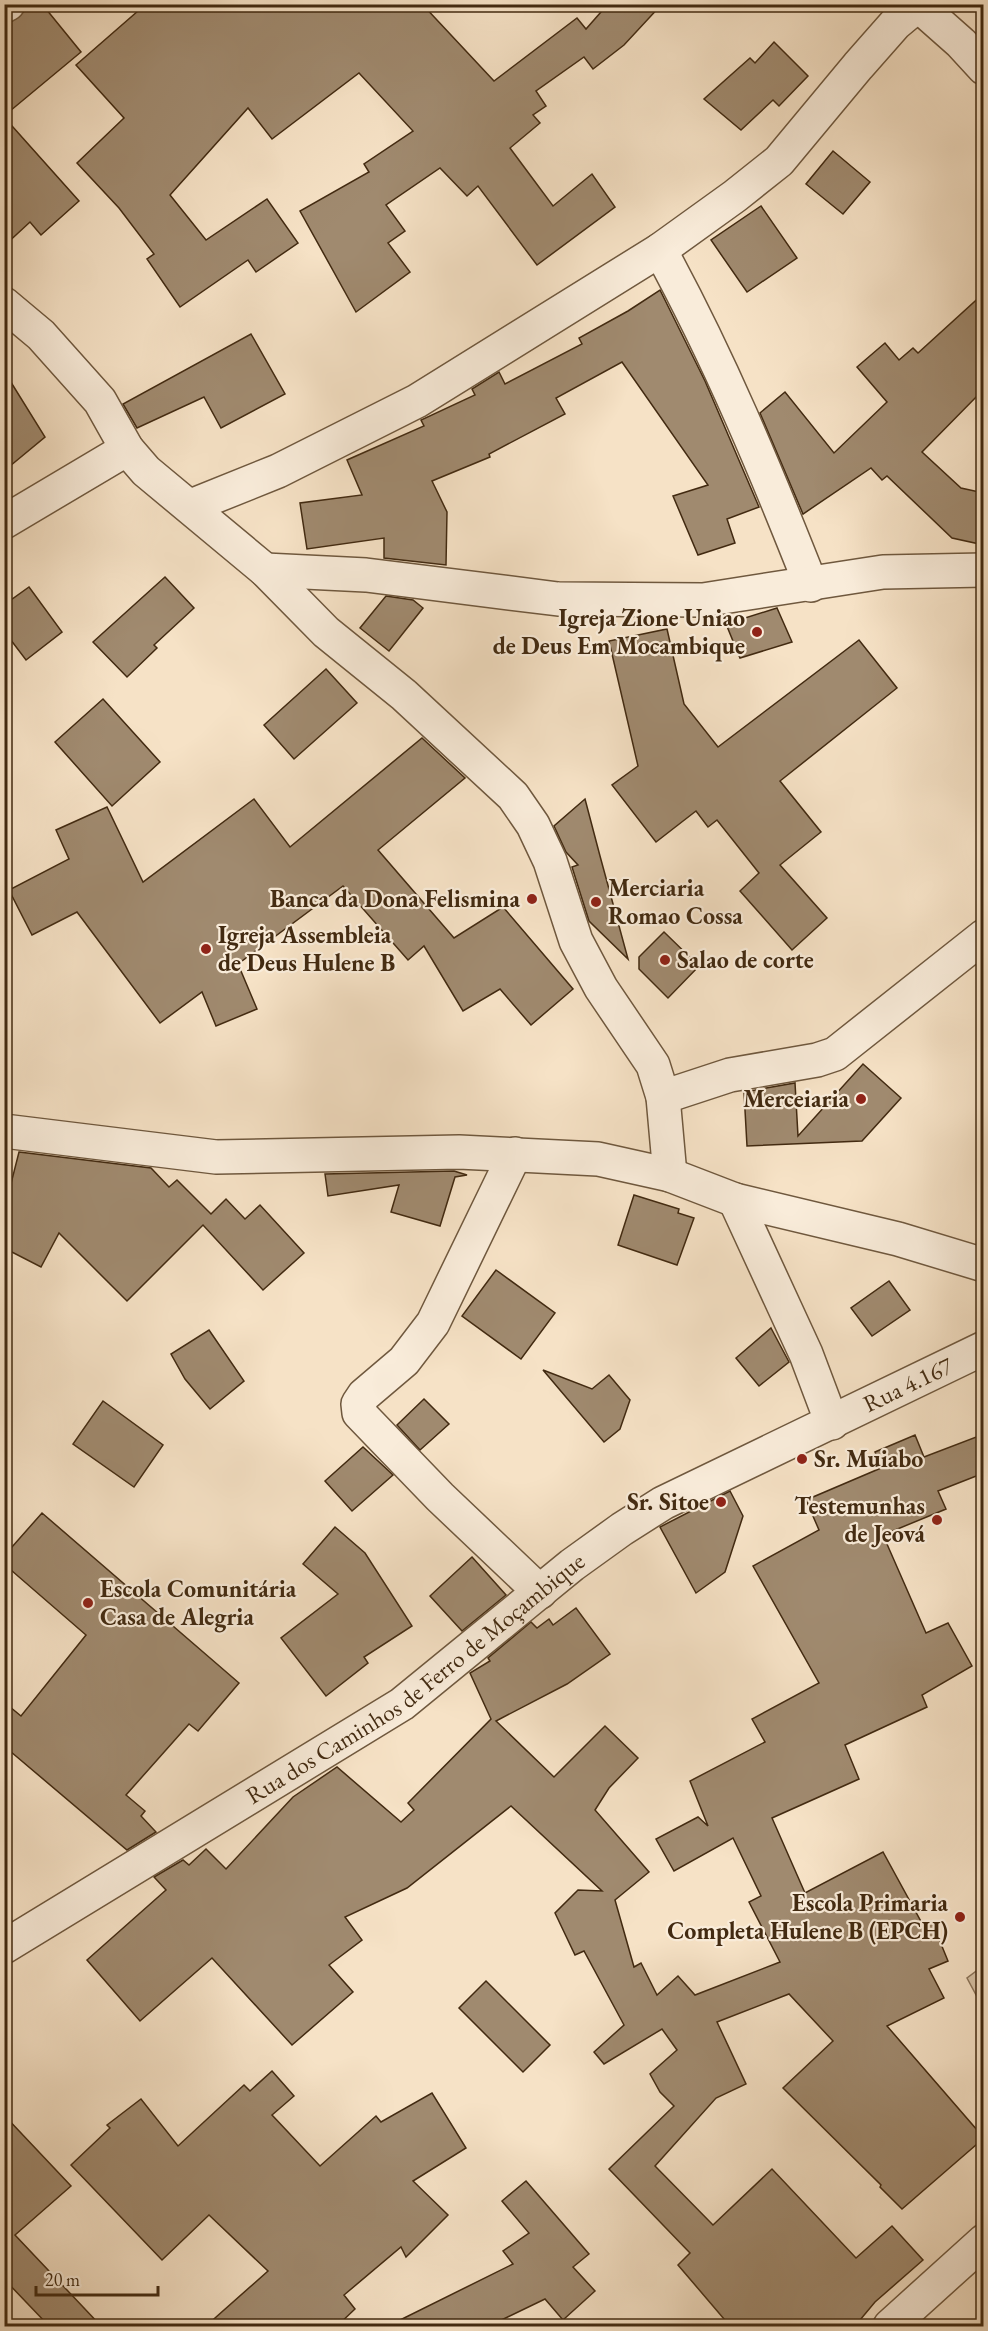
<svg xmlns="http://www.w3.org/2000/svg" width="988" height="2331" font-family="'EB Garamond',serif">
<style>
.green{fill:#d7c3a7;stroke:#8c765c;stroke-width:1.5}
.building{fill:#a08a6f;stroke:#422a11;stroke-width:1.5}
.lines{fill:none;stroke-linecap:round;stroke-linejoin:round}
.minor-casing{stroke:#6f583e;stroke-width:36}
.tertiary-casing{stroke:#6f583e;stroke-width:36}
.minor{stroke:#f9ecda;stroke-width:33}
.tertiary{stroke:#f9ecda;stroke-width:33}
.poi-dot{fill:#8f2418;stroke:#f9ecda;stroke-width:2}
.labels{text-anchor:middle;stroke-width:4.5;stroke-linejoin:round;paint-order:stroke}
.poi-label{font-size:24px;font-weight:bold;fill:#422a11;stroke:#f9ecda;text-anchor:end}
.street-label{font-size:24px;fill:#422a11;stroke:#f9ecda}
</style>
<rect width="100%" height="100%" fill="#f6e2c6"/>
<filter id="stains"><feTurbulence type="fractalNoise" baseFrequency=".00333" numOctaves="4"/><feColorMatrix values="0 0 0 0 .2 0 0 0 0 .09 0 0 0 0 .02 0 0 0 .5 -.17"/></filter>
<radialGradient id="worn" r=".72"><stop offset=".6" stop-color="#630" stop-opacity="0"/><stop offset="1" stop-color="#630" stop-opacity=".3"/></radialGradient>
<polygon class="green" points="983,1966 983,2008 967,1978"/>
<g class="building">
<polygon points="33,4 42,4 81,52 4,116 4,28"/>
<polygon points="146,4 422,4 494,81 577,18 586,29 608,4 662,4 624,45 593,69 584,57 536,91 546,106 533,115 540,123 510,148 553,206 592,174 615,207 537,265 478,186 467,196 440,168 386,205 405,231 388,243 410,272 356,312 300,211 369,172 364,164 413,131 359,73 272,139 248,108 170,195 206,240 267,199 298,243 256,272 248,260 180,307 147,259 154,254 119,208 77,163 124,118 76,65"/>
<polygon points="774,42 808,76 779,106 773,100 741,130 704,99 750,58 755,63"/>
<polygon points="4,117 79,201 41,235 30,222 4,246"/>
<polygon points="833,151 870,182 843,214 806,184"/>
<polygon points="761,206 797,258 747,292 711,240"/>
<polygon points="660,290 705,381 759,507 727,519 735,543 698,555 673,496 708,485 622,362 556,398 565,414 489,454 490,457 432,481 447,512 446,565 384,558 384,538 307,549 300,503 362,495 347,460 424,426 421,420 475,395 472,389 499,372 505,384 582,344 579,338 628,311"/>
<polygon points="984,293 984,389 922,452 961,488 984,493 984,545 952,538 887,476 882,480 871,468 803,514 760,413 785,392 834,453 887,402 857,367 885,343 899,360 913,348 918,353"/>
<polygon points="251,334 285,394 221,428 204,397 137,428 123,404"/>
<polygon points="4,371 45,437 4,471"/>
<polygon points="165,577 194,608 154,645 157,648 127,677 93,642"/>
<polygon points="29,587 62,632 26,660 4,631 4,605"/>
<polygon points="386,596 413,600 423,608 389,651 360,628"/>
<polygon points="777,608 792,642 740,658 726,624"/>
<polygon points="667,629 684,704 718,747 859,640 897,688 780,781 821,832 780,865 827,918 792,950 740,891 759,873 717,820 708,827 696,811 656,842 612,785 638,766 609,641"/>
<polygon points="326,669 357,703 294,759 264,725"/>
<polygon points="103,699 160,762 112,806 55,742"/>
<polygon points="422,738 465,778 378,850 454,938 503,907 573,989 531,1025 500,989 463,1011 424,946 408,960 343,886 238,964 257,1009 216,1026 202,992 160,1023 77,912 32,935 9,890 69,859 56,830 107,807 143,882 254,799 290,847"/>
<polygon points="585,799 600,856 628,959 589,921 572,867 578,865 566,852 554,826"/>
<polygon points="664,932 699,966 668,998 639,969 639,957"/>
<polygon points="863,1064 901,1098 862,1141 747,1146 744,1092 795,1083 798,1136"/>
<polygon points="19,1152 151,1168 169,1187 177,1180 211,1214 226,1199 245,1219 260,1205 304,1253 263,1290 203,1225 127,1301 59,1233 41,1267 4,1248 4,1211"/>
<polygon points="454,1171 467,1175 455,1177 440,1226 391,1212 399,1185 328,1196 325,1174"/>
<polygon points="634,1195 679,1209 678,1213 694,1218 677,1265 618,1245"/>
<polygon points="496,1270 555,1313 521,1359 462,1316"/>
<polygon points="889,1281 910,1310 872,1336 851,1308"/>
<polygon points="771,1328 789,1362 759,1386 736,1358"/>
<polygon points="209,1330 244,1381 210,1409 185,1379 171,1354"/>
<polygon points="543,1370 592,1389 609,1375 630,1400 620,1429 604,1442"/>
<polygon points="424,1399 449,1424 420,1450 397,1425"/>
<polygon points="103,1401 163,1445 134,1487 73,1444"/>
<polygon points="984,1434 984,1473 938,1491 946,1509 883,1535 926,1633 948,1623 972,1666 922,1695 927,1707 845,1745 859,1779 772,1818 805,1893 883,1852 923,1925 932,1922 948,1961 929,1969 944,1998 887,2026 984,2138 902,2209 880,2187 881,2185 783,2088 833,2041 789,1994 717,2022 746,2084 716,2098 655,2166 713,2225 772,2169 856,2258 892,2226 923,2260 875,2302 855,2326 730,2326 678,2265 690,2253 609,2169 674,2106 660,2092 650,2074 677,2050 662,2029 604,2064 594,2052 624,2025 584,1951 575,1955 555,1913 578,1890 602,1891 511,1806 407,1888 345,1917 362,1940 329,1965 353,1992 292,2045 212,1958 140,2021 87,1960 166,1890 154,1877 183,1860 189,1865 206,1849 226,1869 293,1797 337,1767 401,1822 414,1810 408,1803 491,1719 470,1673 490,1661 488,1658 531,1622 537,1628 549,1619 553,1625 576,1608 610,1654 567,1684 496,1721 554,1777 605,1726 638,1758 609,1788 595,1810 649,1872 615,1900 634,1967 641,1963 657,1995 678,1976 695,1995 780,1962 749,1902 761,1896 733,1838 674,1871 656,1839 698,1817 708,1826 690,1781 765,1742 752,1719 819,1683 753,1566 819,1530 806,1500 881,1468 875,1452 915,1435 924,1457"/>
<polygon points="363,1447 393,1475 352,1511 325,1481"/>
<polygon points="730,1491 743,1516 725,1572 696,1593 660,1527"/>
<polygon points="42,1513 239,1683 198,1731 189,1724 126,1795 145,1811 141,1816 156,1832 127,1850 4,1746 4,1702 21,1716 86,1635 4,1564 4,1556"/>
<polygon points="335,1527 365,1553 412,1626 364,1657 368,1663 326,1696 281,1638 338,1594 303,1564"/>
<polygon points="472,1557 506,1595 462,1631 430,1596"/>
<polygon points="486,1981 550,2045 523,2072 459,2008"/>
<polygon points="272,2071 294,2096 272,2115 320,2166 376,2116 381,2122 432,2093 466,2148 413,2181 448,2215 406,2257 401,2247 344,2295 355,2309 337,2326 206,2326 268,2271 209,2215 162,2260 71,2165 110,2128 107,2125 141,2099 178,2146 244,2085 250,2091"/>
<polygon points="4,2115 71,2186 15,2235 101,2326 49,2326 4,2279"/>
<polygon points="526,2181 589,2254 573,2267 595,2291 563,2320 545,2299 489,2326 388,2326 513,2264 503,2251 529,2233 502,2201"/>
</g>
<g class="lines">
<defs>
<g id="minor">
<polyline points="918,5 961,43 984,68"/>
<polyline points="4,6 8,4"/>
<path d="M660,250C719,358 766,471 811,585"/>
<polyline points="4,304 41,335 100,401 127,449 146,471 265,570 326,632 404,695 513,796 533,825 550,861 576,941 601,988 653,1065 663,1097 670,1175"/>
<polyline points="191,506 278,471 417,401 660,250 735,196 779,161 858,66 895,24 919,4"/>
<polyline points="4,522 127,449"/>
<polyline points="265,570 366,575 558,599 703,600 883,572 984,570"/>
<polyline points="663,1097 730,1075 817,1060 835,1054 984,936"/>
<polyline points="4,1131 216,1157 459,1152 598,1159 670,1175 735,1200 898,1239 984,1265"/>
<polyline points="515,1154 433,1323 404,1361 364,1395 358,1404 359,1413 440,1497 540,1592"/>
<polyline points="735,1200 806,1354 832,1423"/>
<polyline points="890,2326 984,2241"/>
</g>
<g id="tertiary">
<path id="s1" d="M4,1947L402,1704L572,1565L622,1529L663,1503L984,1348"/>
</g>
</defs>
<use href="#minor" class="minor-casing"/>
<use href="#tertiary" class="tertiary-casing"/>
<use href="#minor" class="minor"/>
<use href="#tertiary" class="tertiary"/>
</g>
<g class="poi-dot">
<circle cx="757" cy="632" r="6"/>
<circle cx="532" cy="899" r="6"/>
<circle cx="596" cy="902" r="6"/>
<circle cx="206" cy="949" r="6"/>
<circle cx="665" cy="960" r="6"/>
<circle cx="861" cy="1099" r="6"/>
<circle cx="802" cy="1459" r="6"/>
<circle cx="721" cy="1502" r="6"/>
<circle cx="937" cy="1520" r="6"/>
<circle cx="88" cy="1603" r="6"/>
<circle cx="960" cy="1917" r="6"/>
</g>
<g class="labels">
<g class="poi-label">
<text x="745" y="626">Igreja Zione Uniao<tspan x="745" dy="28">de Deus Em Mocambique</tspan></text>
<text x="608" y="896" text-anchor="start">Merciaria<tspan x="608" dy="28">Romao Cossa</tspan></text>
<text x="520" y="907">Banca da Dona Felismina</text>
<text x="218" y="943" text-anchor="start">Igreja Assembleia<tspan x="218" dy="28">de Deus Hulene B</tspan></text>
<text x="677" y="968" text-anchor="start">Salao de corte</text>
<text x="849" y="1107">Merceiaria</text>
<text x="814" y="1467" text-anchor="start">Sr. Muiabo</text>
<text x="709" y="1510">Sr. Sitoe</text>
<text x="925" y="1514">Testemunhas<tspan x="925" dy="28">de Jeová</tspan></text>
<text x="100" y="1597" text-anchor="start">Escola Comunitária<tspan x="100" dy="28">Casa de Alegria</tspan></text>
<text x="948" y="1911">Escola Primaria<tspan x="948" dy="28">Completa Hulene B (EPCH)</tspan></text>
</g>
<g class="street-label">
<text dy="8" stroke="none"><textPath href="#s1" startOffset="1068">Rua 4.167</textPath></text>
<text dy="8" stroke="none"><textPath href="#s1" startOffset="492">Rua dos Caminhos de Ferro de Moçambique</textPath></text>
</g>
</g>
<rect width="988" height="2331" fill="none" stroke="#f6e2c6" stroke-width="24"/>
<rect x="6" y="6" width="976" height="2319" fill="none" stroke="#422a11" stroke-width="3"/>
<rect x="12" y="12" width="964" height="2307" fill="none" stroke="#422a11" stroke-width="1.5"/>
<path d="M36 2286v9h122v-9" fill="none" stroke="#422a11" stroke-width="3"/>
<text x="45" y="2286" font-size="18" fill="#422a11" stroke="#f9ecda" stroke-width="4.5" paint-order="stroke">20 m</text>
<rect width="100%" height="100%" filter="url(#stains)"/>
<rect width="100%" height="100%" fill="url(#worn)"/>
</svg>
